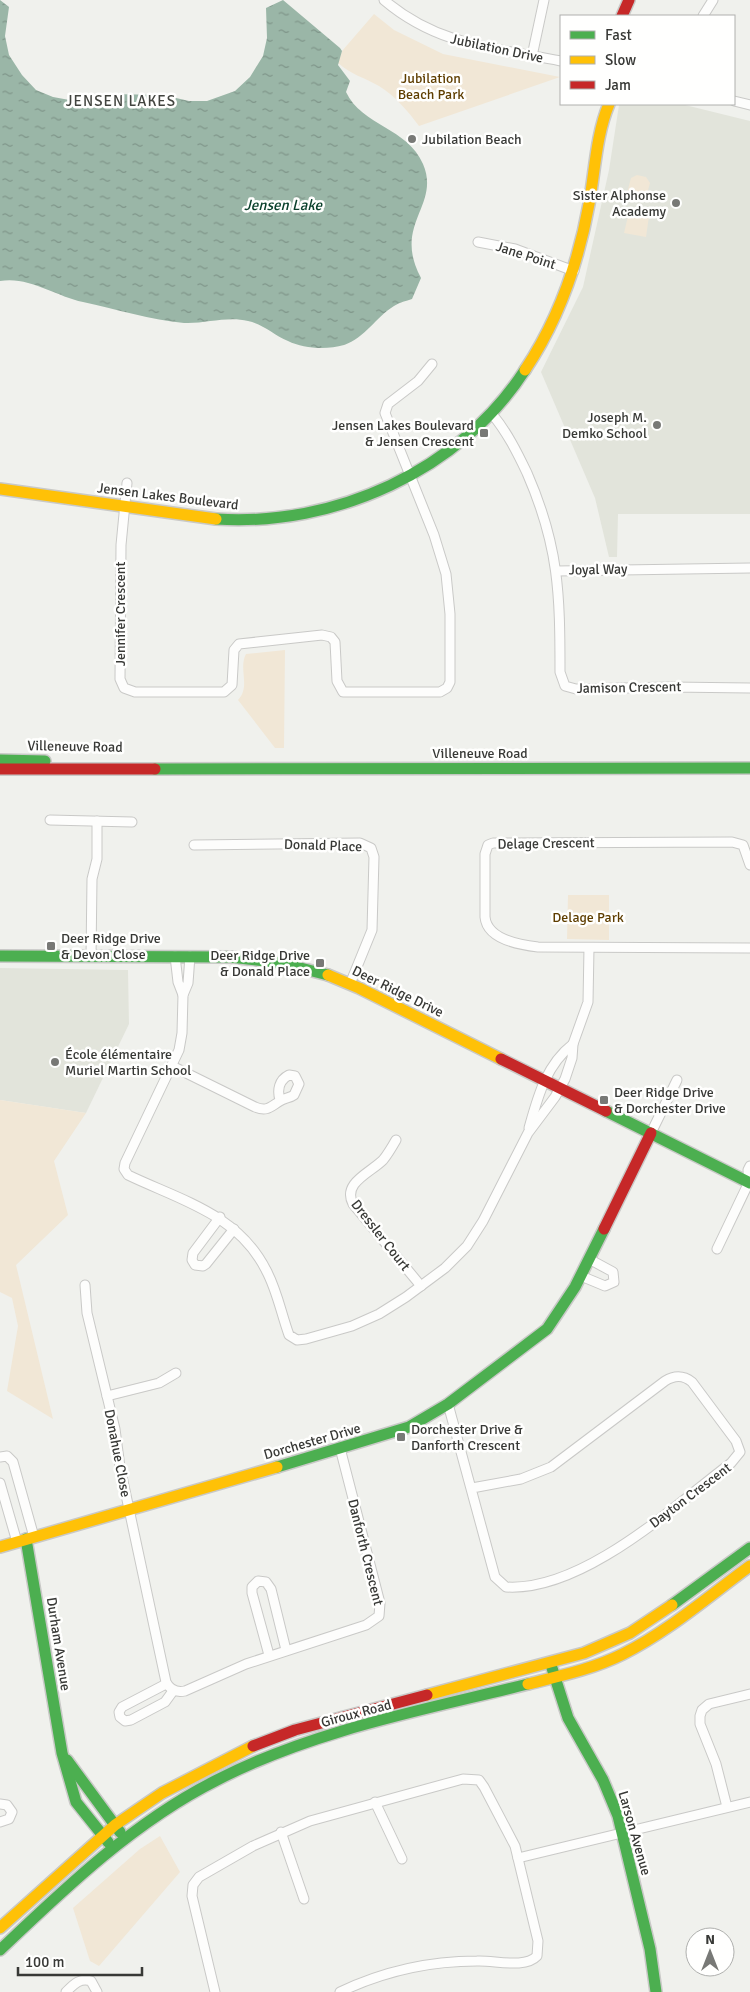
<svg xmlns="http://www.w3.org/2000/svg" width="750" height="1992" font-family="Signika,sans-serif">
<style>
.built{fill:#e2e4db}
.green{fill:#f1e7d6}
.water{fill:url(#water-ripples)}
.lines{fill:none;stroke-linecap:round;stroke-linejoin:round}
.street-casing{stroke:#c9c9c7;stroke-width:11}
.fast-casing{stroke:#c9c9c7;stroke-width:14}
.slow-casing{stroke:#c9c9c7;stroke-width:14}
.jam-casing{stroke:#c9c9c7;stroke-width:14}
.street{stroke:#fdfdfc;stroke-width:9}
.fast{stroke:#4caf50;stroke-width:11}
.slow{stroke:#ffc107;stroke-width:11}
.jam{stroke:#c62828;stroke-width:11}
.poi-dot{fill:#787976;stroke:#fffffe;stroke-width:2}
.labels{text-anchor:middle;stroke-width:5;stroke-linejoin:round;paint-order:stroke}
.street-label{font-size:14px;fill:#383936;stroke:#fffffe}
.park-label{font-size:14px;fill:#5f3e00;stroke:#fffffe}
.poi-label{font-size:14px;fill:#383936;stroke:#fffffe;text-anchor:start}
.neighbourhood-label{font-size:15px;letter-spacing:1px;fill:#42443f;stroke:#fffffe}
.water-label{font-size:15px;font-style:italic;fill:#09402b;stroke:#fffffe}
</style>
<defs>
<pattern id="water-ripples" width="26" height="14" patternUnits="userSpaceOnUse" patternTransform="scale(1.25)"><rect width="26" height="14" fill="#9ab6a7"/><path d="M2 4q2-2 4 0t4 0M15 11q2-2 4 0t4 0" fill="none" stroke="#7f9589"/></pattern>
</defs>
<rect width="100%" height="100%" fill="#f0f1ed"/>
<g class="built">
<polygon points="621,104 681,104 750,121 750,514 618,514 617,557 609,557 595,498 541,372 583,287 609,170 619,105"/>
<polygon points="0,968 128,970 129,1024 86,1113 0,1100"/>
</g>
<g class="green">
<path d="M374,14L394,30L443,54L560,77L419,126C408,111 395,96 379,86C365,78 350,74 338,63L342,51Z"/>
<polygon points="637,175 646,177 650,183 646,198 627,193 631,178"/>
<polygon points="629,212 649,216 646,237 624,233"/>
<path d="M285,650L284,748H275L238,700C251,686 238,669 246,654Z"/>
<polygon points="568,895 609,895 609,940 567,939"/>
<polygon points="0,1100 86,1113 54,1161 68,1215 16,1265 53,1419 7,1391 18,1326 12,1298 0,1292"/>
<polygon points="160,1836 180,1872 99,1966 90,1961 73,1908 140,1849"/>
</g>
<path class="water" d="M0,0L9,7L5,36L9,55L22,75L36,90L53,97L75,101L110,94L163,95L189,101H207L235,91L250,77L263,56L267,38L266,8L283,0L340,48L342,51L338,65L350,81L346,92C362,126 408,128 423,164C441,206 392,224 421,278L412,299C406,301 400,302 394,306C376,317 365,338 344,345C327,350 304,349 288,341C274,335 263,324 248,321C227,316 205,324 184,323C152,320 115,309 83,302C55,296 29,276 0,281Z"/>
<g class="lines">
<defs>
<g id="street">
<path d="M384,0C438,46 495,48 561,61"/>
<polyline points="703,16 713,0"/>
<polyline points="532,56 544,0"/>
<polyline points="734,101 750,105"/>
<polyline points="478,242 515,249 574,271"/>
<path d="M492,414C507,432 517,452 527,473C559,546 560,594 560,672L565,686L576,689L671,687L750,688"/>
<polyline points="127,483 121,545 120,679 124,688 135,692 224,692 232,685 234,650 239,644 322,635 331,637 335,642 337,681 343,692 440,692 447,688 450,682 450,614 446,574 434,535 385,413 388,404 418,381 432,364"/>
<polyline points="557,571 750,568"/>
<polyline points="50,820 132,822"/>
<polyline points="194,845 360,843 371,848 374,857 372,930 350,984"/>
<path d="M750,865L743,845L732,842L493,843L488,845L485,854V917C487,939 520,945 538,947L750,948"/>
<polyline points="91,956 92,879 97,859 97,821"/>
<polyline points="175,956 178,982 183,995"/>
<path d="M190,956L188,983L183,995L182,1033L179,1050L125,1163L124,1169L128,1175C180,1200 238,1214 266,1270C277,1290 281,1313 289,1335L297,1340L306,1339L352,1326L379,1314L406,1297L445,1268L467,1246L483,1221L528,1133L555,1097L565,1079L572,1058L573,1044L588,1002L589,948"/>
<path d="M172,1066L255,1107C267,1112 270,1107 280,1101C284,1098 290,1098 294,1095L299,1084L295,1076L289,1075C279,1080 277,1090 280,1100"/>
<path d="M529,1128C538,1096 546,1065 573,1044"/>
<polyline points="651,1133 677,1080"/>
<path d="M396,1140C392,1147 388,1154 383,1160C370,1173 342,1183 353,1204L421,1286"/>
<polyline points="749,1182 748,1170 750,1166"/>
<polyline points="220,1217 193,1253 192,1260 195,1265 203,1266 206,1264 234,1229"/>
<polyline points="717,1249 749,1182"/>
<polyline points="581,1276 605,1286 614,1282 613,1272 589,1259"/>
<path d="M85,1285L87,1313L115,1429L120,1467L166,1682C170,1690 176,1693 185,1691L246,1664L366,1625L379,1616L380,1603L340,1448"/>
<polyline points="107,1396 159,1383 176,1373"/>
<path d="M448,1404L495,1577L506,1587C582,1592 673,1507 731,1463L740,1452L736,1441L692,1382C683,1375 675,1375 665,1381L551,1467L521,1479L472,1488"/>
<polyline points="0,1457 7,1456 13,1462 34,1537"/>
<polyline points="0,1483 17,1542"/>
<polyline points="269,1655 252,1593 252,1587 258,1581 266,1582 271,1589 286,1650"/>
<polyline points="166,1684 122,1707 119,1712 120,1717 125,1721 131,1720 165,1702 173,1691"/>
<polyline points="375,1802 402,1859"/>
<polyline points="0,1804 7,1805 12,1812 9,1819 0,1822"/>
<polyline points="727,1807 716,1764 700,1724 700,1716 702,1710 709,1704 750,1694"/>
<polyline points="281,1832 304,1899"/>
<polyline points="518,1858 750,1802"/>
<path d="M66,1992C73,1985 80,1977 91,1981L97,1992"/>
<path d="M215,1992L192,1896L193,1885L199,1877L253,1846L310,1821L463,1779L479,1780L484,1787L515,1846L538,1941L537,1956C525,1969 494,1960 477,1961C430,1961 382,1972 340,1992"/>
</g>
<g id="fast">
<path d="M216,519C334,527 460,471 525,370"/>
<polyline points="0,760 45,761"/>
<polyline points="155,769 750,768"/>
<polyline points="0,956 230,957 281,963 328,975"/>
<polyline points="606,1111 750,1183"/>
<polyline points="277,1467 409,1427 448,1404 547,1329 575,1287 604,1229"/>
<polyline points="26,1539 62,1753 76,1802 108,1842"/>
<polyline points="672,1605 750,1548"/>
<polyline points="552,1668 568,1718 603,1780 618,1816 650,1949 656,1992"/>
<polyline points="67,1760 120,1832"/>
<path d="M0,1950C66,1887 135,1821 217,1780C314,1730 423,1710 528,1684"/>
</g>
<g id="slow">
<path d="M525,370C559,319 578,265 589,204C595,171 596,135 609,104"/>
<polyline points="0,489 216,519"/>
<polyline points="328,975 359,988 501,1059"/>
<polyline points="0,1547 277,1467"/>
<path d="M528,1684C560,1676 593,1669 623,1654C669,1631 709,1596 750,1566"/>
<polyline points="427,1695 584,1653 630,1633 672,1605"/>
<polyline points="0,1928 115,1825 162,1793 253,1746"/>
</g>
<g id="jam">
<polyline points="622,16 629,0"/>
<polyline points="0,769 155,769"/>
<polyline points="501,1059 606,1111"/>
<polyline points="604,1229 651,1133"/>
<polyline points="253,1746 295,1730 427,1695"/>
</g>
</defs>
<use href="#street" class="street-casing"/>
<use href="#fast" class="fast-casing"/>
<use href="#slow" class="slow-casing"/>
<use href="#jam" class="jam-casing"/>
<use href="#street" class="street"/>
<use href="#fast" class="fast"/>
<use href="#slow" class="slow"/>
<use href="#jam" class="jam"/>
</g>
<g class="poi-dot">
<circle cx="412" cy="139" r="5"/>
<circle cx="676" cy="203" r="5"/>
<circle cx="657" cy="425" r="5"/>
<rect x="479" y="428" width="10" height="10" rx="2.5"/>
<rect x="46" y="941" width="10" height="10" rx="2.5"/>
<rect x="315" y="958" width="10" height="10" rx="2.5"/>
<circle cx="55" cy="1062" r="5"/>
<rect x="599" y="1095" width="10" height="10" rx="2.5"/>
<rect x="396" y="1432" width="10" height="10" rx="2.5"/>
</g>
<g class="labels">
<g class="street-label">
<text transform="translate(497 48) rotate(12)" y="5">Jubilation Drive</text>
<text transform="translate(526 255) rotate(18)" y="5">Jane Point</text>
<text transform="translate(168 496) rotate(7)" y="5">Jensen Lakes Boulevard</text>
<text transform="translate(598 569) rotate(-1)" y="5">Joyal Way</text>
<text transform="translate(120 614) rotate(-90)" y="5">Jennifer Crescent</text>
<text transform="translate(629 687) rotate(-1)" y="5">Jamison Crescent</text>
<text transform="translate(75 746) rotate(1)" y="5">Villeneuve Road</text>
<text x="480" y="758">Villeneuve Road</text>
<text transform="translate(546 843) rotate(-1)" y="5">Delage Crescent</text>
<text transform="translate(323 845) rotate(2)" y="5">Donald Place</text>
<text transform="translate(398 991) rotate(26)" y="5">Deer Ridge Drive</text>
<text transform="translate(381 1235) rotate(52)" y="5">Dressler Court</text>
<text transform="translate(312 1441) rotate(-16)" y="5">Dorchester Drive</text>
<text transform="translate(118 1453) rotate(79)" y="5">Donahue Close</text>
<text transform="translate(690 1495) rotate(-37)" y="5">Dayton Crescent</text>
<text transform="translate(366 1552) rotate(76)" y="5">Danforth Crescent</text>
<text transform="translate(59 1644) rotate(81)" y="5">Durham Avenue</text>
<text transform="translate(356 1713) rotate(-15)" y="5">Giroux Road</text>
<text transform="translate(635 1833) rotate(74)" y="5">Larson Avenue</text>
</g>
<g class="park-label">
<text x="431" y="83">Jubilation<tspan x="431" dy="16">Beach Park</tspan></text>
<text x="588" y="922">Delage Park</text>
</g>
<g class="poi-label">
<text x="422" y="144">Jubilation Beach</text>
<text x="666" y="200" text-anchor="end">Sister Alphonse<tspan x="666" dy="16">Academy</tspan></text>
<text x="647" y="422" text-anchor="end">Joseph M.<tspan x="647" dy="16">Demko School</tspan></text>
<text x="474" y="430" text-anchor="end">Jensen Lakes Boulevard<tspan x="474" dy="16">&amp; Jensen Crescent</tspan></text>
<text x="61" y="943">Deer Ridge Drive<tspan x="61" dy="16">&amp; Devon Close</tspan></text>
<text x="310" y="960" text-anchor="end">Deer Ridge Drive<tspan x="310" dy="16">&amp; Donald Place</tspan></text>
<text x="65" y="1059">École élémentaire<tspan x="65" dy="16">Muriel Martin School</tspan></text>
<text x="614" y="1097">Deer Ridge Drive<tspan x="614" dy="16">&amp; Dorchester Drive</tspan></text>
<text x="411" y="1434">Dorchester Drive &amp;<tspan x="411" dy="16">Danforth Crescent</tspan></text>
</g>
<g class="neighbourhood-label">
<text x="121" y="106">JENSEN LAKES</text>
</g>
<g class="water-label">
<text x="283" y="210">Jensen Lake</text>
</g>
</g>
<rect x="560" y="15" width="175" height="90" fill="#fffffe" stroke="#afb0ae"/>
<rect x="570" y="31" width="25" height="8" fill="#4caf50" stroke="#afb0ae"/>
<text x="605" y="40" font-size="15" fill="#383936">Fast</text>
<rect x="570" y="56" width="25" height="8" fill="#ffc107" stroke="#afb0ae"/>
<text x="605" y="65" font-size="15" fill="#383936">Slow</text>
<rect x="570" y="81" width="25" height="8" fill="#c62828" stroke="#afb0ae"/>
<text x="605" y="90" font-size="15" fill="#383936">Jam</text>
<g transform="translate(710 1952)"><circle r="24" fill="#fffffe" stroke="#afb0ae"/>
<path d="M0-4L9 19L0 12L-9 19Z" fill="#787976"/>
<text y="-8" font-size="14" font-weight="bold" text-anchor="middle" fill="#383936">N</text>
</g>
<path d="M18 1967v8h124v-8" fill="none" stroke="#383936" stroke-width="2.5"/>
<text x="25" y="1967" font-size="15" fill="#383936" stroke="#fffffe" stroke-width="4" paint-order="stroke">100 m</text>
</svg>
